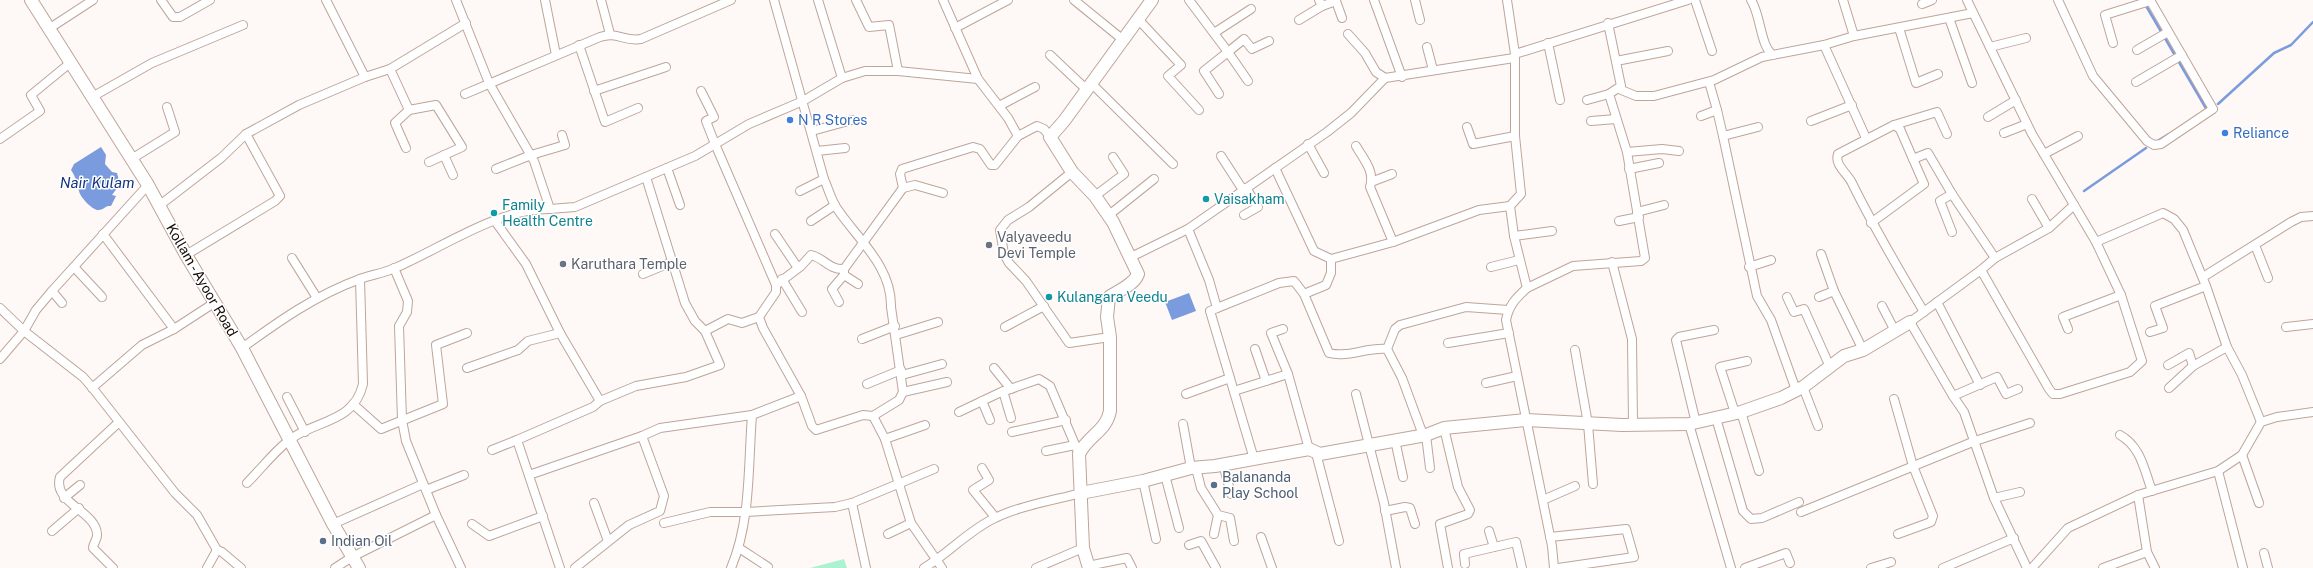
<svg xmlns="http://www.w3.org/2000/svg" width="2313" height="568" font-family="'Public Sans',sans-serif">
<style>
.green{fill:#acf2d1}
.water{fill:#7a9bdd}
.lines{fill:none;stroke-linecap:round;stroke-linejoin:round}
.stream{stroke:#7a9bdd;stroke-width:2.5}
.street-casing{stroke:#bea599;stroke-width:10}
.secondary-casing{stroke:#bea599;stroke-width:14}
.street{stroke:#fff;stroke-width:8}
.secondary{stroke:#fff;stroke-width:12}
.shop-dot{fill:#3f7fe0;stroke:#fff;stroke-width:1.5}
.culture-dot{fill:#0f9aa8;stroke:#fff;stroke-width:1.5}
.worship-dot{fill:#6b7280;stroke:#fff;stroke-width:1.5}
.service-dot{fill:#5c6f8a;stroke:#fff;stroke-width:1.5}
.labels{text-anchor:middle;stroke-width:3;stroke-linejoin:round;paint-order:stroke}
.shop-label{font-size:14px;fill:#366cbe;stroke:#fff;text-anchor:start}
.culture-label{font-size:14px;fill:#0d838f;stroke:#fff;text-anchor:start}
.worship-label{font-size:14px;fill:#5b616d;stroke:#fff;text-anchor:start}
.street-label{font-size:14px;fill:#140c08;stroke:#fff}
.service-label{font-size:14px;fill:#4e5e75;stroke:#fff;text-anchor:start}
.water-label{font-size:15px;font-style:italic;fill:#143580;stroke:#fff}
</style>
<rect width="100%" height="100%" fill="#fef9f6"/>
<polygon class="green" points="844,559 847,568 810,568"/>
<g class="water">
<path d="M101,147L106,155L105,164L112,172L117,173L120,184L112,195L116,196L111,206H108C105,207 102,210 99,210C93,211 80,197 79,191C76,182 77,179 71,170L74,164Z"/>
<polygon points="1189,293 1196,311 1172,320 1165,302"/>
</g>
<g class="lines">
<g class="stream">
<polyline points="2145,4 2207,110"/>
<polyline points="2218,104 2274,53 2291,45 2313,22"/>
<polyline points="2159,140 2169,134"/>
<polyline points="2084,191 2146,148"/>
</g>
<defs>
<g id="street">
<polyline points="161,0 173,17 180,17 210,0"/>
<polyline points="326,0 365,77"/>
<polyline points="545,0 556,55"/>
<polyline points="601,0 610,34"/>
<path d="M774,0L824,179C828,188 831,199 836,207C857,239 892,266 891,307L903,392L899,400L873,416L885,439L911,523L942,568"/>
<polyline points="818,0 842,78"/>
<polyline points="856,0 869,27 889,25 898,71"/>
<polyline points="943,0 978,79 1008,118 1018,136 1037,126 1044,129 1050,137"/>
<polyline points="1074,0 1122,39"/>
<polyline points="1189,0 1228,52 1244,39 1252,49 1269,41"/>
<polyline points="1319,0 1322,6 1336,1 1342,18"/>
<polyline points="1374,0 1402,77"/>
<polyline points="1415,0 1420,20"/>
<path d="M1507,0L1515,54V136L1521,194L1510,206L1514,236L1527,288C1516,298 1509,305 1506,320L1552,546L1554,568"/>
<polyline points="1695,0 1712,51"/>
<path d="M1751,0C1761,15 1760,46 1773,55"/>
<polyline points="1843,0 1854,36"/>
<polyline points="1967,0 2032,134 2096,242 2163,213 2174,219 2183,230 2206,286 2227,347 2242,375 2261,422"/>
<polyline points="2058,0 2093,76 2147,141 2154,145 2161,144 2213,109 2150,0"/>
<polyline points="1922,4 1932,0"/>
<polyline points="1137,18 1181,65 1168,76 1199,110"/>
<polyline points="1949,18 1972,83"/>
<polyline points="1299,20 1322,6"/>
<polyline points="50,28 93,0"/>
<polyline points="955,28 1008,0"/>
<polyline points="1899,28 1916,83 1938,74"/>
<polyline points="1214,33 1251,9"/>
<polyline points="1348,34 1365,53 1376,72 1385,78"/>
<polyline points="1548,43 1560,100"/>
<polyline points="2113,43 2105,15 2150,1"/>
<polyline points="579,45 605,122 638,108"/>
<polyline points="1824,45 1866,138"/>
<polyline points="1427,47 1433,70"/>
<polyline points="1990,47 2026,38"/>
<polyline points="2137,50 2168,32"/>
<polyline points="1515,54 1688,0"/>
<polyline points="1050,55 1087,90"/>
<polyline points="1616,61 1668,51"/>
<polyline points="390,69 409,110 436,105 462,147 429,162"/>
<polyline points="2136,82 2182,55"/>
<polyline points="1091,83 1173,164"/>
<polyline points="1619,89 1636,96 1654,96 1714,80 1762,57 1824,45 1854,36 1973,13"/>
<polyline points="594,91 666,67"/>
<path d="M701,91L714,117L706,121L715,144L776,285V292L759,317L763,328L801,396L752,415C748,466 751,521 731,568"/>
<path d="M465,94L600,37C617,31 624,42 641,39L731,0"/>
<polyline points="1219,94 1204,71 1228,52 1248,81"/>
<polyline points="92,97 152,63 243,25"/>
<polyline points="1587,100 1609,94"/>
<polyline points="999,106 1035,87"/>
<polyline points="1717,110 1723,136 1758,127"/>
<polyline points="1701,116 1717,110 1709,82"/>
<polyline points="1988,117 2016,100"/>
<polyline points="1591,121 1616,119"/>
<polyline points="1811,121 1852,105"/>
<polyline points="1894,125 1937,112 1947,134"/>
<polyline points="1467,127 1473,144 1515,136"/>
<polyline points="812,131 852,120"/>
<polyline points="2004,133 2027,124"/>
<polyline points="1723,136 1757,296 1771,320 1796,390"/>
<polyline points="0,139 40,111 31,95 70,63"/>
<polyline points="1308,144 1324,173"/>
<path d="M1356,146C1364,160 1375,171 1370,187L1393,242"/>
<polyline points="406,148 395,123 409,110"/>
<polyline points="817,151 845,148"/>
<polyline points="1627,152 1662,149 1679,151"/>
<polyline points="2044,154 2078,136"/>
<polyline points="444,155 453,175"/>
<polyline points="1221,156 1243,190"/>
<polyline points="133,158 175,132 167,107"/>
<polyline points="667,168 680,205"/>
<polyline points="1275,168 1314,251 1331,259 1331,273 1326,285 1304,294"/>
<polyline points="496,169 531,155 565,145 562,135"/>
<polyline points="1629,169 1659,163"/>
<polyline points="1072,172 1029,207 1008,220 1000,230 1004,254 1009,263 1026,281 1069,343 1110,337"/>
<polyline points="646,177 685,303 695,321 705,331"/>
<polyline points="1371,182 1392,174"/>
<polyline points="903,188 915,185 943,193"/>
<polyline points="800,191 824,179"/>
<polyline points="1952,194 1940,201 1952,232"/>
<polyline points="1095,196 1124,174 1113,157"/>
<polyline points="2032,199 2049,228"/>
<polyline points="160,205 221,158 246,134 299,105 365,77 390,69 466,23"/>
<polyline points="550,209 575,207 695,156 749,124 803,101 842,78 865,71 898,71 978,79"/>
<polyline points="1637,212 1664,205"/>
<polyline points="1109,215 1154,179"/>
<polyline points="1244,215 1258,207 1246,188"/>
<polyline points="495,221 526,264 560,333 600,401 593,407 517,440 560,568"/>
<polyline points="811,221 835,205"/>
<polyline points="1619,221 1639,217"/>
<polyline points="1871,223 1924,184 1913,159"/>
<polyline points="1188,229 1209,280 1217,308 1210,311 1254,459"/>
<polyline points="103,234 174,329"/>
<polyline points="775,234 798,268"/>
<polyline points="1514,236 1552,231"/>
<polyline points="2255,245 2268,278"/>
<polyline points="1821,254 1834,291 1863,350"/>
<polyline points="186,255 275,201 280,196 246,134"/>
<polyline points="1131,257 1188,229 1327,132 1351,113 1385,78 1514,58"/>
<polyline points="292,258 317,298"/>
<polyline points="1331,259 1393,242 1479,210 1510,206"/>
<polyline points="1612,262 1632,339 1633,424"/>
<polyline points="74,267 102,297"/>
<polyline points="1491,267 1519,260"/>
<polyline points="1749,267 1771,260"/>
<polyline points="394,268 408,301 407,312 399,326 402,420 406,441 436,515 461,568"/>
<polyline points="1981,270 2049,389 2053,394 2060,394 2130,372 2142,361 2121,295 2096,242"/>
<polyline points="643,274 672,262"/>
<polyline points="844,275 858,284"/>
<polyline points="2203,277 2291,222 2301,217 2313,216"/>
<polyline points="782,279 802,312"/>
<path d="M776,285L801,266L811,255C824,258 829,270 844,269L903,188L900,174L902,169L973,147L980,149L991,165H995L1018,136"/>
<polyline points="1527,288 1573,266 1641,261 1645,258 1627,152 1609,94 1621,86 1608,23"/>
<polyline points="52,291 62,303"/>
<polyline points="1787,297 1794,312 1804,309 1830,367"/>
<polyline points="1819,297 1834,291"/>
<polyline points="839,302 832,289 844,275 844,269"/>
<polyline points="1937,302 1980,385"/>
<polyline points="1882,306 1895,331"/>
<polyline points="0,308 24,331 83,377 91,386 175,493 197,515 217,550"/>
<path d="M1217,308L1279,283L1294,281L1304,294L1329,353C1348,358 1367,347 1387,349L1402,378L1423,435"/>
<path d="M1924,312C1899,270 1874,228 1852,183C1848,174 1834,165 1838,154L1894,125L1900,129L1913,159L1928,153L1952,194L1995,258"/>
<polyline points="1005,327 1044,306"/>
<polyline points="2286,327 2313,324"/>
<polyline points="1283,329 1271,333 1288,374"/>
<polyline points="2068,329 2063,317 2121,295"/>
<polyline points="2150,332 2163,328 2155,306 2206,286"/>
<polyline points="896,335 938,322"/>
<polyline points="862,339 895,326"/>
<polyline points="1448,343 1509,333"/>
<path d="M242,348C279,321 316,295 360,279C371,275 384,273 395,268C442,248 498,208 550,209L534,161L489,83L456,0"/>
<polyline points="1255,349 1266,381"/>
<polyline points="1387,349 1395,329 1400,325 1466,307 1508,310"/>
<polyline points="1575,350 1588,424 1593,484"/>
<polyline points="0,359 24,331 36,310 52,291 148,185"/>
<polyline points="2168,365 2189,353 2193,366"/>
<polyline points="467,368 518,350 528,341 560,333"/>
<polyline points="994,368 1011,389"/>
<polyline points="902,375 942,364"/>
<polyline points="1486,383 1517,376"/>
<polyline points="867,384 901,370"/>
<polyline points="1803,387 1818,426"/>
<polyline points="92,388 142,345 174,329 214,303"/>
<polyline points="2169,388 2193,366 2227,347"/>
<polyline points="1003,391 1011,418"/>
<polyline points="1234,391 1288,374 1309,449"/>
<polyline points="903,392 947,382"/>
<polyline points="1186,394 1230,378"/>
<polyline points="1356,394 1384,503 1396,568"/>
<polyline points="801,396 812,426 816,430 863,415 873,416"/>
<polyline points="1953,396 1997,377 2006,394 2018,389"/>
<polyline points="287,397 305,432"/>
<polyline points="1894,399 1913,466 1933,516 1931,522 1898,534"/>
<polyline points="600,401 636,386 686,377 720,365 705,331 728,319 742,323 759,317"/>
<polyline points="982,401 990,420"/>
<polyline points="353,404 381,429 443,404 436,345 467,333"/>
<polyline points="959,412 999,393 1039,379 1050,386 1079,454"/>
<polyline points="1741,412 1759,471"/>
<polyline points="1735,413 1720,367 1747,361"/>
<polyline points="1716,418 1743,511 1751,519 1762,518 1799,502"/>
<polyline points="1696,423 1676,340 1679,337 1714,330"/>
<polyline points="1183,424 1191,468"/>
<polyline points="1689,424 1731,568"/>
<polyline points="1444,428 1458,487 1470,510 1468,514 1440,524 1448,568"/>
<polyline points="1012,432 1066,420"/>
<polyline points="1426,435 1430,468"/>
<path d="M2120,435C2141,447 2144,469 2152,491"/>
<polyline points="885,439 925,425"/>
<polyline points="1395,440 1403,477"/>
<polyline points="492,450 517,440"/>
<polyline points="1046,451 1075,445"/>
<polyline points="1316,453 1339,541"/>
<polyline points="2242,455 2259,503"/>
<polyline points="1223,464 1231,494"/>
<polyline points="982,468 989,480 973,490 995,517"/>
<polyline points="1196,468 1201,488 1218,515 1230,518 1234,541"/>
<polyline points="2218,471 2243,568"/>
<polyline points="529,475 642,436 660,428 752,415"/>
<polyline points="1165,475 1179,528"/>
<polyline points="1143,481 1156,539"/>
<path d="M247,483C260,470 273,453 288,441C313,420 354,424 363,384L360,279"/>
<polyline points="426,490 464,475"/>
<polyline points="2138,495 2147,552 2155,568"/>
<polyline points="64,498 80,485"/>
<polyline points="1994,498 2020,492"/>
<polyline points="1543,500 1575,486"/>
<polyline points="594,503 608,541"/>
<polyline points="852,503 866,568"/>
<polyline points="1385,511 1405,507 1410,508 1415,524"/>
<polyline points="1801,512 1975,441 2030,423"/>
<polyline points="664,523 710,512 745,512 835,507 852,503 934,469"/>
<polyline points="333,524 423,484"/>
<polyline points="472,524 489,536 543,516"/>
<polyline points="52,531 79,508"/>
<polyline points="1489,531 1494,547"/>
<polyline points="888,534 911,523"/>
<polyline points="1214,534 1218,515"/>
<polyline points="1261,537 1272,568"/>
<polyline points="1550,537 1626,529 1634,557 1558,568"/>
<polyline points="1189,545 1201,541 1216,568"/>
<polyline points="739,548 768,567"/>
<polyline points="2264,553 2268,568"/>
<polyline points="1465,564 1464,554 1516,542 1522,568"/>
<polyline points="1088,566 1127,558 1132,568"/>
<path d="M113,568L93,548C93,543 98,539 97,534C96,511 52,503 60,477L118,423"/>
<polyline points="207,568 217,550 222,552 241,568"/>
<polyline points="335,568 352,557 436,515"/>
<polyline points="575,568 629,525 660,511 664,496 642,436"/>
<path d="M924,568C949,553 969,530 995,518C1019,506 1055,500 1081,493"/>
<polyline points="1036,568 1083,548"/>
<polyline points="1745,568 1786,553 1790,563"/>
<polyline points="1871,568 1891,562"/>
<polyline points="1943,568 2014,538"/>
<polyline points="2027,568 1994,498 1964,412 1953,396 1910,322 1981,270 1995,258 2049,228 2074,205"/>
<polyline points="2032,568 2068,528 2138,495 2218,471 2242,455 2261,422 2277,417 2313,412"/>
<polyline points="2103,568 2147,552"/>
</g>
<g id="secondary">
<polyline points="31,0 148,185 186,255 242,348 333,524 359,568"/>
<polyline points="1081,493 1143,481 1191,468 1215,466 1309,449 1320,454 1426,435 1444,428 1526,420 1622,425 1689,424 1741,412 1781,398 1803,387 1844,356 1863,350 1910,322"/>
<path d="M1089,568L1083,548L1079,454C1088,435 1106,432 1110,411V337L1107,317L1109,297C1118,291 1134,285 1138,274L1113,222L1095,196L1072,172L1050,137L1064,121L1152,0"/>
</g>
</defs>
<use href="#street" class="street-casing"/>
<use href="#secondary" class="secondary-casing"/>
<use href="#street" class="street"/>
<use href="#secondary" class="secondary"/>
</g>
<g class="shop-dot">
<circle cx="790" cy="120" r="4"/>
<circle cx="2225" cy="133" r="4"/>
</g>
<g class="culture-dot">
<circle cx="1206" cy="199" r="4"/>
<circle cx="494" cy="213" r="4"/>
<circle cx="1049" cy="297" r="4"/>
</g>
<g class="worship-dot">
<circle cx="989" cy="245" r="4"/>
<circle cx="563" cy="264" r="4"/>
</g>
<g class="service-dot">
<circle cx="1214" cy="485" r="4"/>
<circle cx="323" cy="541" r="4"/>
</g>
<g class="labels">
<g class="shop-label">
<text x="798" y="125">N R Stores</text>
<text x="2233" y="138">Reliance</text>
</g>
<g class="culture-label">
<text x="1214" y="204">Vaisakham</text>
<text x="502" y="210">Family<tspan x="502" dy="16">Health Centre</tspan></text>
<text x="1057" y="302">Kulangara Veedu</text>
</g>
<g class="worship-label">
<text x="997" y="242">Valyaveedu<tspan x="997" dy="16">Devi Temple</tspan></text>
<text x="571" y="269">Karuthara Temple</text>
</g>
<g class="street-label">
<text transform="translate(202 280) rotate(60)" y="5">Kollam - Ayoor Road</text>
</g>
<g class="service-label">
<text x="1222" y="482">Balananda<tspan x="1222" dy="16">Play School</tspan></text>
<text x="331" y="546">Indian Oil</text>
</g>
<g class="water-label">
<text x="97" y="188">Nair Kulam</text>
</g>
</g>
</svg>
